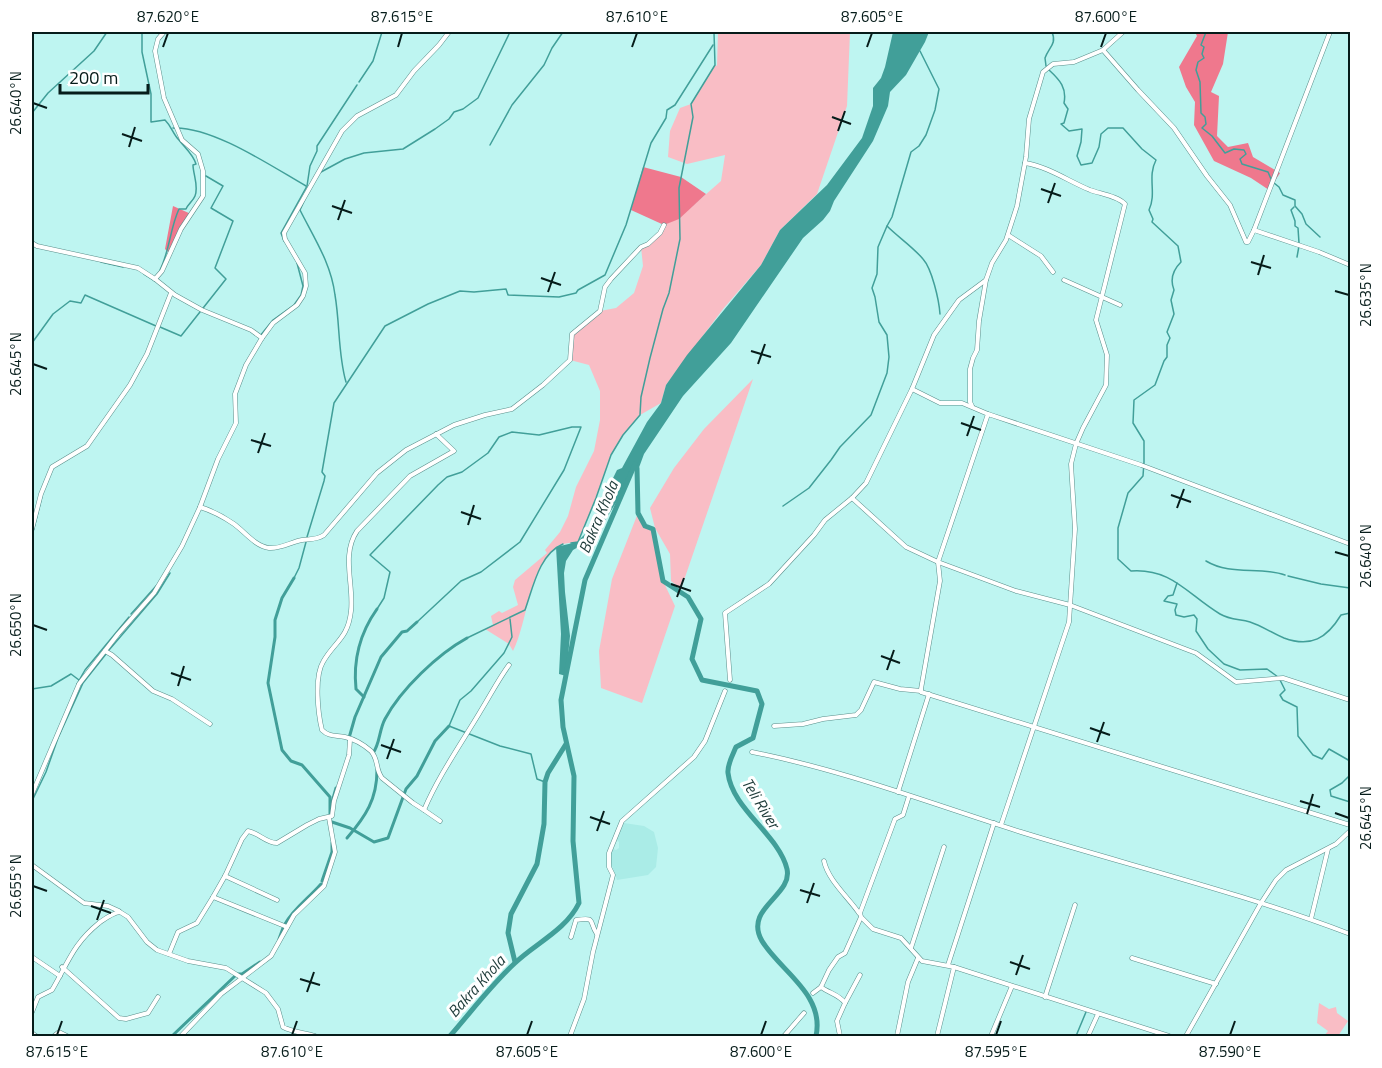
<svg xmlns="http://www.w3.org/2000/svg" width="1382" height="1068" font-family="'Titillium Web',sans-serif">
<style>
.built{fill:#aaece7}
.green{fill:#f9bdc5}
.forest{fill:#ef788d}
.water{fill:#419f99}
.lines{fill:none;stroke-linecap:round;stroke-linejoin:round}
.stream{stroke:#419f99;stroke-width:1.5}
.canal{stroke:#419f99;stroke-width:3}
.river{stroke:#419f99;stroke-width:5}
.minor-casing{stroke:#5a8f8b;stroke-width:5}
.minor{stroke:#fff;stroke-width:4}
.ticks{fill:none;stroke:#061c1a;stroke-width:2}
.labels{text-anchor:middle;stroke-width:6;stroke-linejoin:round;paint-order:stroke}
.water-label{font-size:16px;font-style:italic;fill:#1d3a38;stroke:#fff}
.neatline{fill:none;stroke:#061c1a;stroke-width:2}
.ticks-label{font-size:15px;text-anchor:middle;fill:#061c1a}
</style>
<rect width="100%" height="100%" fill="#bef5f1"/>
<polygon class="built" points="624,823 644,826 654,832 658,848 656,867 648,875 617,880 611,863 611,848 616,850 619,848 619,842 616,839"/>
<g class="green">
<path d="M718,32H850L847,106L817,194L780,230L761,265L723,309L666,385L661,403L640,415L623,435L611,455L596,498L578,542C570,543 561,543 555,548C528,571 528,621 513,651L509,644L485,629L493,625L491,616L499,611L502,613L518,605L513,587L515,580L547,553L545,550L560,532L568,516L576,487L594,451L600,420V391L589,365L570,360L572,334L600,311L616,308L634,293L643,266L641,247L648,244L664,225L679,218L721,181L725,155L687,164L668,157L670,131L680,108L691,104L715,65L717,66Z"/>
<polygon points="753,379 681,589 671,581 670,554 655,528 650,508 674,468 704,429"/>
<polygon points="638,513 645,526 653,529 663,581 675,606 642,703 601,688 599,651 612,579"/>
<polygon points="1319,1003 1329,1009 1336,1007 1337,1013 1348,1021 1338,1036 1324,1036 1328,1031 1317,1023"/>
</g>
<g class="forest">
<polygon points="1195,32 1228,32 1223,64 1211,92 1219,96 1217,136 1228,147 1248,143 1253,157 1280,173 1269,190 1251,178 1214,161 1194,125 1195,102 1186,87 1179,67 1197,36"/>
<polygon points="643,167 681,177 706,194 679,219 664,225 631,210"/>
<polygon points="173,206 191,214 181,229 170,254 165,249"/>
</g>
<polygon class="water" points="893,32 929,32 925,42 906,75 890,92 888,106 873,141 834,201 830,211 823,220 803,238 731,343 683,396 644,454 637,473 634,467 624,490 594,538 573,550 566,561 564,573 565,592 570,636 566,676 559,674 561,634 556,547 577,542 586,533 617,470 622,468 647,422 661,403 666,385 687,355 761,265 780,230 827,185 862,138 873,106 873,88 881,78 885,67"/>
<g class="lines">
<g class="stream">
<path d="M142,32V52L151,94V122L165,120C172,127 173,134 179,140C185,148 193,154 196,164L193,165C193,174 199,186 195,196C193,201 188,204 186,209H179C170,228 170,250 160,270"/>
<polyline points="1054,32 1060,32"/>
<polyline points="1206,32 1201,45 1204,47 1202,54 1204,58 1198,62 1196,70 1200,82 1201,113 1205,117 1206,124 1202,128 1212,136 1225,153 1234,149 1244,150 1246,154 1240,159 1242,164 1268,172 1271,179"/>
<path d="M920,51L939,89L935,110L926,135L919,146L911,152L892,217L887,226C898,237 913,247 923,259C932,269 939,300 940,314"/>
<path d="M1046,66L1045,58C1049,47 1057,44 1052,32"/>
<path d="M1049,70C1060,80 1067,88 1064,103L1068,109L1064,123L1061,124L1069,131L1082,129L1081,142L1077,156L1081,165L1092,163L1099,147L1101,134L1108,128H1123L1142,149L1156,160C1147,177 1157,193 1149,210L1153,219L1152,222L1178,246L1181,262C1173,270 1170,280 1174,290L1171,300L1174,314L1167,332L1170,338L1167,345V357L1164,361L1155,385L1134,400L1133,423L1144,441V462L1143,476L1128,493L1118,528V559L1131,571C1172,568 1188,595 1220,614C1230,620 1239,619 1250,622C1262,626 1272,633 1284,638C1311,648 1327,638 1341,615L1350,613"/>
<polyline points="359,82 373,61 382,32"/>
<polyline points="32,113 48,93 94,51 107,32"/>
<path d="M173,128C212,126 271,166 306,186"/>
<polyline points="490,145 512,105 544,65 552,48 563,32"/>
<polyline points="321,172 345,159 364,153 403,149 435,129 449,119 454,112 463,109 478,98 510,32"/>
<polyline points="1274,183 1279,187 1283,195 1295,200 1295,206 1302,214 1306,224 1320,237"/>
<path d="M305,199L300,210C314,238 331,263 335,295C340,324 338,355 346,382"/>
<polyline points="1294,207 1291,210 1295,221 1295,226 1298,228 1299,243"/>
<polyline points="284,241 281,233 307,186 310,166 317,151 317,146 357,85"/>
<polyline points="1297,257 1299,246"/>
<polyline points="101,262 123,267"/>
<polyline points="144,274 155,281"/>
<polyline points="160,327 181,336 226,279 215,268 233,221 211,208 223,186 206,176"/>
<polyline points="260,336 273,320 294,305 301,295 303,286 297,263"/>
<polyline points="32,343 53,314 70,301 81,303 85,295 156,326"/>
<polyline points="783,506 809,488 831,460 840,447 871,415 887,373 889,357 887,335 879,322 875,297 872,288 877,274 878,247 887,226"/>
<polyline points="32,536 42,496"/>
<polyline points="307,537 324,481 325,476 322,472 334,403 385,326 428,304 460,291 474,292 506,289 508,295 559,297 576,293 578,290 605,275 626,225 651,143 666,118 667,110 675,105 713,45"/>
<polyline points="571,543 578,542 596,498 611,455 623,435 640,415 641,397 650,358 663,309 669,293 680,239 679,188 693,117 691,104 715,65 714,32"/>
<path d="M1206,561C1231,576 1259,566 1285,575"/>
<polyline points="1288,576 1321,584 1350,588"/>
<polyline points="294,578 299,568 306,542"/>
<polyline points="1177,583 1173,595 1168,596 1164,601 1177,604 1175,610 1176,615 1184,617 1194,615 1197,619 1196,631 1208,649 1224,664 1240,670 1267,669 1278,677"/>
<polyline points="377,609 384,598 390,572 370,555 438,485 447,477 462,472 488,453 499,437 512,432 539,435 572,427 581,427 564,470 520,542 481,572 461,581 417,622"/>
<polyline points="131,614 156,586"/>
<polyline points="510,619 512,637 504,653 471,691 460,700 449,726 500,746 531,754 537,779 545,782"/>
<path d="M467,638L525,610C533,588 539,554 563,544"/>
<polyline points="109,650 157,594 170,573"/>
<polyline points="1280,680 1285,690 1280,695 1283,700 1297,707 1298,736 1313,755 1322,759 1329,749 1350,761"/>
<polyline points="77,684 85,670 129,617"/>
<polyline points="32,689 51,686 71,674 79,680"/>
<polyline points="1350,781 1348,777 1342,783 1330,790 1331,796 1350,802"/>
<polyline points="32,801 46,772 58,738 83,683 106,654"/>
<polyline points="32,1008 32,1005"/>
<polyline points="1076,1036 1086,1012"/>
</g>
<g class="canal">
<polyline points="294,578 282,598 275,620 275,637 268,683 282,750 291,761 302,765 330,797 330,815"/>
<path d="M364,697L356,689C353,660 360,633 377,609"/>
<polyline points="349,738 355,717 381,657 402,632 407,631 417,622"/>
<path d="M373,753C380,744 379,730 385,719C401,689 438,654 467,638"/>
<polyline points="332,802 336,788"/>
<polyline points="332,822 350,828 374,842 388,838 406,789 417,776 435,741 449,726"/>
<path d="M347,838C366,816 377,799 377,770"/>
<polyline points="322,881 332,852 332,843"/>
<path d="M285,924C294,908 309,898 321,884"/>
<polyline points="279,939 283,928"/>
<polyline points="238,974 242,974 260,962"/>
<polyline points="172,1036 235,976"/>
</g>
<g class="river">
<path d="M637,468L638,513L645,526L653,529L663,581L688,597L701,619L692,659L702,680L757,691L762,704L753,738L736,747C733,754 727,765 728,773C732,809 779,835 787,869C793,896 743,908 762,941C780,971 825,994 816,1036"/>
<polyline points="515,962 508,933 511,914 537,864 544,824 545,782 548,773 566,744"/>
<path d="M450,1036C471,1012 491,985 515,963C536,943 566,930 579,903L573,841L574,776L563,727L561,700L585,580L635,464"/>
</g>
<defs>
<g id="minor">
<polyline points="1103,50 1138,90 1174,128 1207,176 1230,205 1246,242 1248,242 1254,230 1319,252 1350,265"/>
<polyline points="1254,230 1330,32"/>
<polyline points="1008,235 1041,256 1053,272"/>
<polyline points="32,243 37,246 138,268 155,279 175,295 202,310 251,330 262,338"/>
<polyline points="155,279 162,271 181,229 203,196 203,171 198,154 182,140 164,98 155,51 158,39 164,32"/>
<polyline points="1064,280 1120,305"/>
<polyline points="912,389 940,403 962,403 988,414"/>
<polyline points="972,406 970,402 970,369 973,358 977,350 979,321 986,280"/>
<path d="M436,434L454,451L410,476L357,531C341,555 354,584 351,611C348,639 334,642 323,662C314,677 318,714 322,730C329,737 336,735 345,737C354,739 364,745 371,751C379,760 375,769 382,778L413,803L424,810C439,775 461,744 480,712C490,696 498,680 509,665"/>
<polyline points="852,498 906,547 938,562 1016,591 1070,605 1188,650 1196,653 1236,682 1283,678 1350,700"/>
<path d="M200,507C213,511 224,517 234,524C245,532 255,546 269,548C281,549 291,542 302,540C310,539 317,540 324,535L377,473L406,450L454,425L485,415L512,409L543,385L570,360L572,334L600,311L605,287L611,279L641,247L648,244L660,233L664,225"/>
<polyline points="32,529 41,494 52,467 87,446 130,385 147,354 171,293"/>
<polyline points="1350,544 1141,465 988,414 938,562 940,581 921,689 921,692 1350,825"/>
<polyline points="105,651 112,655 153,691 172,699 210,724"/>
<polyline points="730,680 725,613 769,584 814,535 825,520 852,498 866,483 912,389 934,335 959,300 986,280 992,263 1006,240 1017,206 1026,157 1029,119 1043,72 1053,64 1074,62 1103,50 1123,32"/>
<polyline points="774,726 803,724 823,719 856,715 861,710 874,682 900,689 921,691"/>
<path d="M752,752C844,770 932,804 1021,832C1131,866 1243,893 1350,934"/>
<polyline points="898,792 929,694"/>
<polyline points="32,794 79,684 118,634 154,593 182,546 200,507 218,459 236,423 235,394 246,365 262,338 273,323 297,305 303,296 306,286 305,273 285,239 284,233 342,131 357,116 396,95 414,71 439,45 449,32"/>
<polyline points="909,796 903,815 895,819 860,913 861,917 873,929 901,938 922,961 954,967 1169,1036"/>
<polyline points="424,810 440,821"/>
<path d="M1001,825L1069,622L1075,529L1071,464L1076,444L1083,428L1106,385L1107,355L1096,320L1125,204C1117,196 1101,194 1090,190C1068,181 1049,167 1025,163"/>
<path d="M824,861C828,880 848,897 859,913"/>
<polyline points="32,865 84,903 108,906 119,911"/>
<polyline points="225,876 277,900"/>
<polyline points="213,897 287,927"/>
<polyline points="1311,919 1328,849"/>
<path d="M571,937L576,920C597,917 588,921 597,934"/>
<polyline points="911,948 944,847"/>
<path d="M169,954L178,932L197,923L213,897L225,876L242,839L248,831C259,833 266,843 277,843L307,825L319,819L332,816L334,801L349,755L350,740"/>
<polyline points="32,957 60,976"/>
<polyline points="1132,958 1216,984"/>
<polyline points="948,965 994,823"/>
<polyline points="62,967 119,1018 126,1019 148,1013 158,997"/>
<path d="M821,987C829,993 840,995 845,1003L837,1021L840,1036"/>
<polyline points="813,993 821,987 829,970 838,957 845,953 861,917"/>
<polyline points="1045,997 1075,905"/>
<polyline points="845,1003 860,975"/>
<path d="M32,1012L38,997L52,990C68,963 73,944 99,923C106,918 112,913 120,912L128,917L147,942L157,950L188,961L226,968L266,993L278,1009L283,1027C292,1032 305,1033 315,1036"/>
<polyline points="32,1033 36,1036"/>
<polyline points="54,1036 59,1032 67,1036"/>
<polyline points="181,1036 221,994 271,956 294,915 324,886 335,852 329,818"/>
<polyline points="570,1036 584,999 593,952 613,875 609,867 609,853 622,821 694,757 705,741 725,691"/>
<polyline points="784,1036 804,1013"/>
<polyline points="897,1036 908,982 918,958"/>
<polyline points="937,1036 954,967"/>
<polyline points="991,1036 1012,986"/>
<polyline points="1088,1036 1098,1014"/>
<polyline points="1186,1036 1261,903 1276,880 1286,870 1336,844 1350,831"/>
</g>
</defs>
<use href="#minor" class="minor-casing"/>
<use href="#minor" class="minor"/>
</g>
<path class="ticks" d="M163,47L168,33M398,47L402,33M632,47L637,33M867,47L872,33M1101,47L1106,33M33,103L47,108M832,117L851,124M838,131L845,111M122,134L142,141M129,147L135,127M1041,189L1061,196M1048,203L1055,183M332,206L352,213M338,220L345,200M1251,262L1271,268M1258,275L1264,255M541,278L561,285M1335,291L1349,295M548,292L555,272M751,351L771,357M33,364L47,369M758,364L765,344M961,423L981,430M967,436L974,416M251,440L271,446M258,453L265,433M1171,495L1191,502M1177,508L1184,489M461,512L481,519M468,525L474,505M1335,552L1349,556M671,584L691,591M677,597L684,578M33,625L47,630M881,656L900,663M887,670L894,650M171,673L191,680M178,686L184,666M1090,728L1110,735M1097,742L1104,722M381,745L401,752M387,759L394,739M1300,801L1320,807M1335,813L1349,818M1307,814L1313,794M590,817L610,824M597,831L604,811M33,886L47,891M800,890L820,896M807,903L814,883M91,906L111,913M97,920L104,900M1010,962L1030,969M1016,975L1023,955M300,979L320,985M307,992L314,972M57,1035L62,1021M292,1035L297,1021M527,1035L532,1021M761,1035L766,1021M996,1035L1001,1021M1230,1035L1235,1021"/>
<g class="labels">
<g class="water-label">
<text transform="translate(598 517) rotate(-67)" y="6">Bakra Khola</text>
<text transform="translate(761 803) rotate(58)" y="6">Teli River</text>
<text transform="translate(476 986) rotate(-48)" y="6">Bakra Khola</text>
</g>
</g>
<rect width="1382" height="1068" fill="none" stroke="#ffffff" stroke-width="66"/>
<path d="M60 84v9h88v-9" fill="none" stroke="#061c1a" stroke-width="3"/>
<text x="69" y="84" font-size="18" fill="#061c1a" stroke="#ffffff" stroke-width="4.5" paint-order="stroke">200 m</text>
<rect x="33" y="33" width="1316" height="1002" class="neatline"/>
<g class="ticks-label">
<text x="168" y="22">87.620°E</text>
<text x="402" y="22">87.615°E</text>
<text x="637" y="22">87.610°E</text>
<text x="872" y="22">87.605°E</text>
<text x="1106" y="22">87.600°E</text>
<text transform="translate(16 103) rotate(-90)" y="5">26.640°N</text>
<text transform="translate(1366 295) rotate(-90)" y="5">26.635°N</text>
<text transform="translate(16 364) rotate(-90)" y="5">26.645°N</text>
<text transform="translate(1366 556) rotate(-90)" y="5">26.640°N</text>
<text transform="translate(16 625) rotate(-90)" y="5">26.650°N</text>
<text transform="translate(1366 818) rotate(-90)" y="5">26.645°N</text>
<text transform="translate(16 886) rotate(-90)" y="5">26.655°N</text>
<text x="57" y="1057">87.615°E</text>
<text x="292" y="1057">87.610°E</text>
<text x="527" y="1057">87.605°E</text>
<text x="761" y="1057">87.600°E</text>
<text x="996" y="1057">87.595°E</text>
<text x="1230" y="1057">87.590°E</text>
</g>
</svg>
